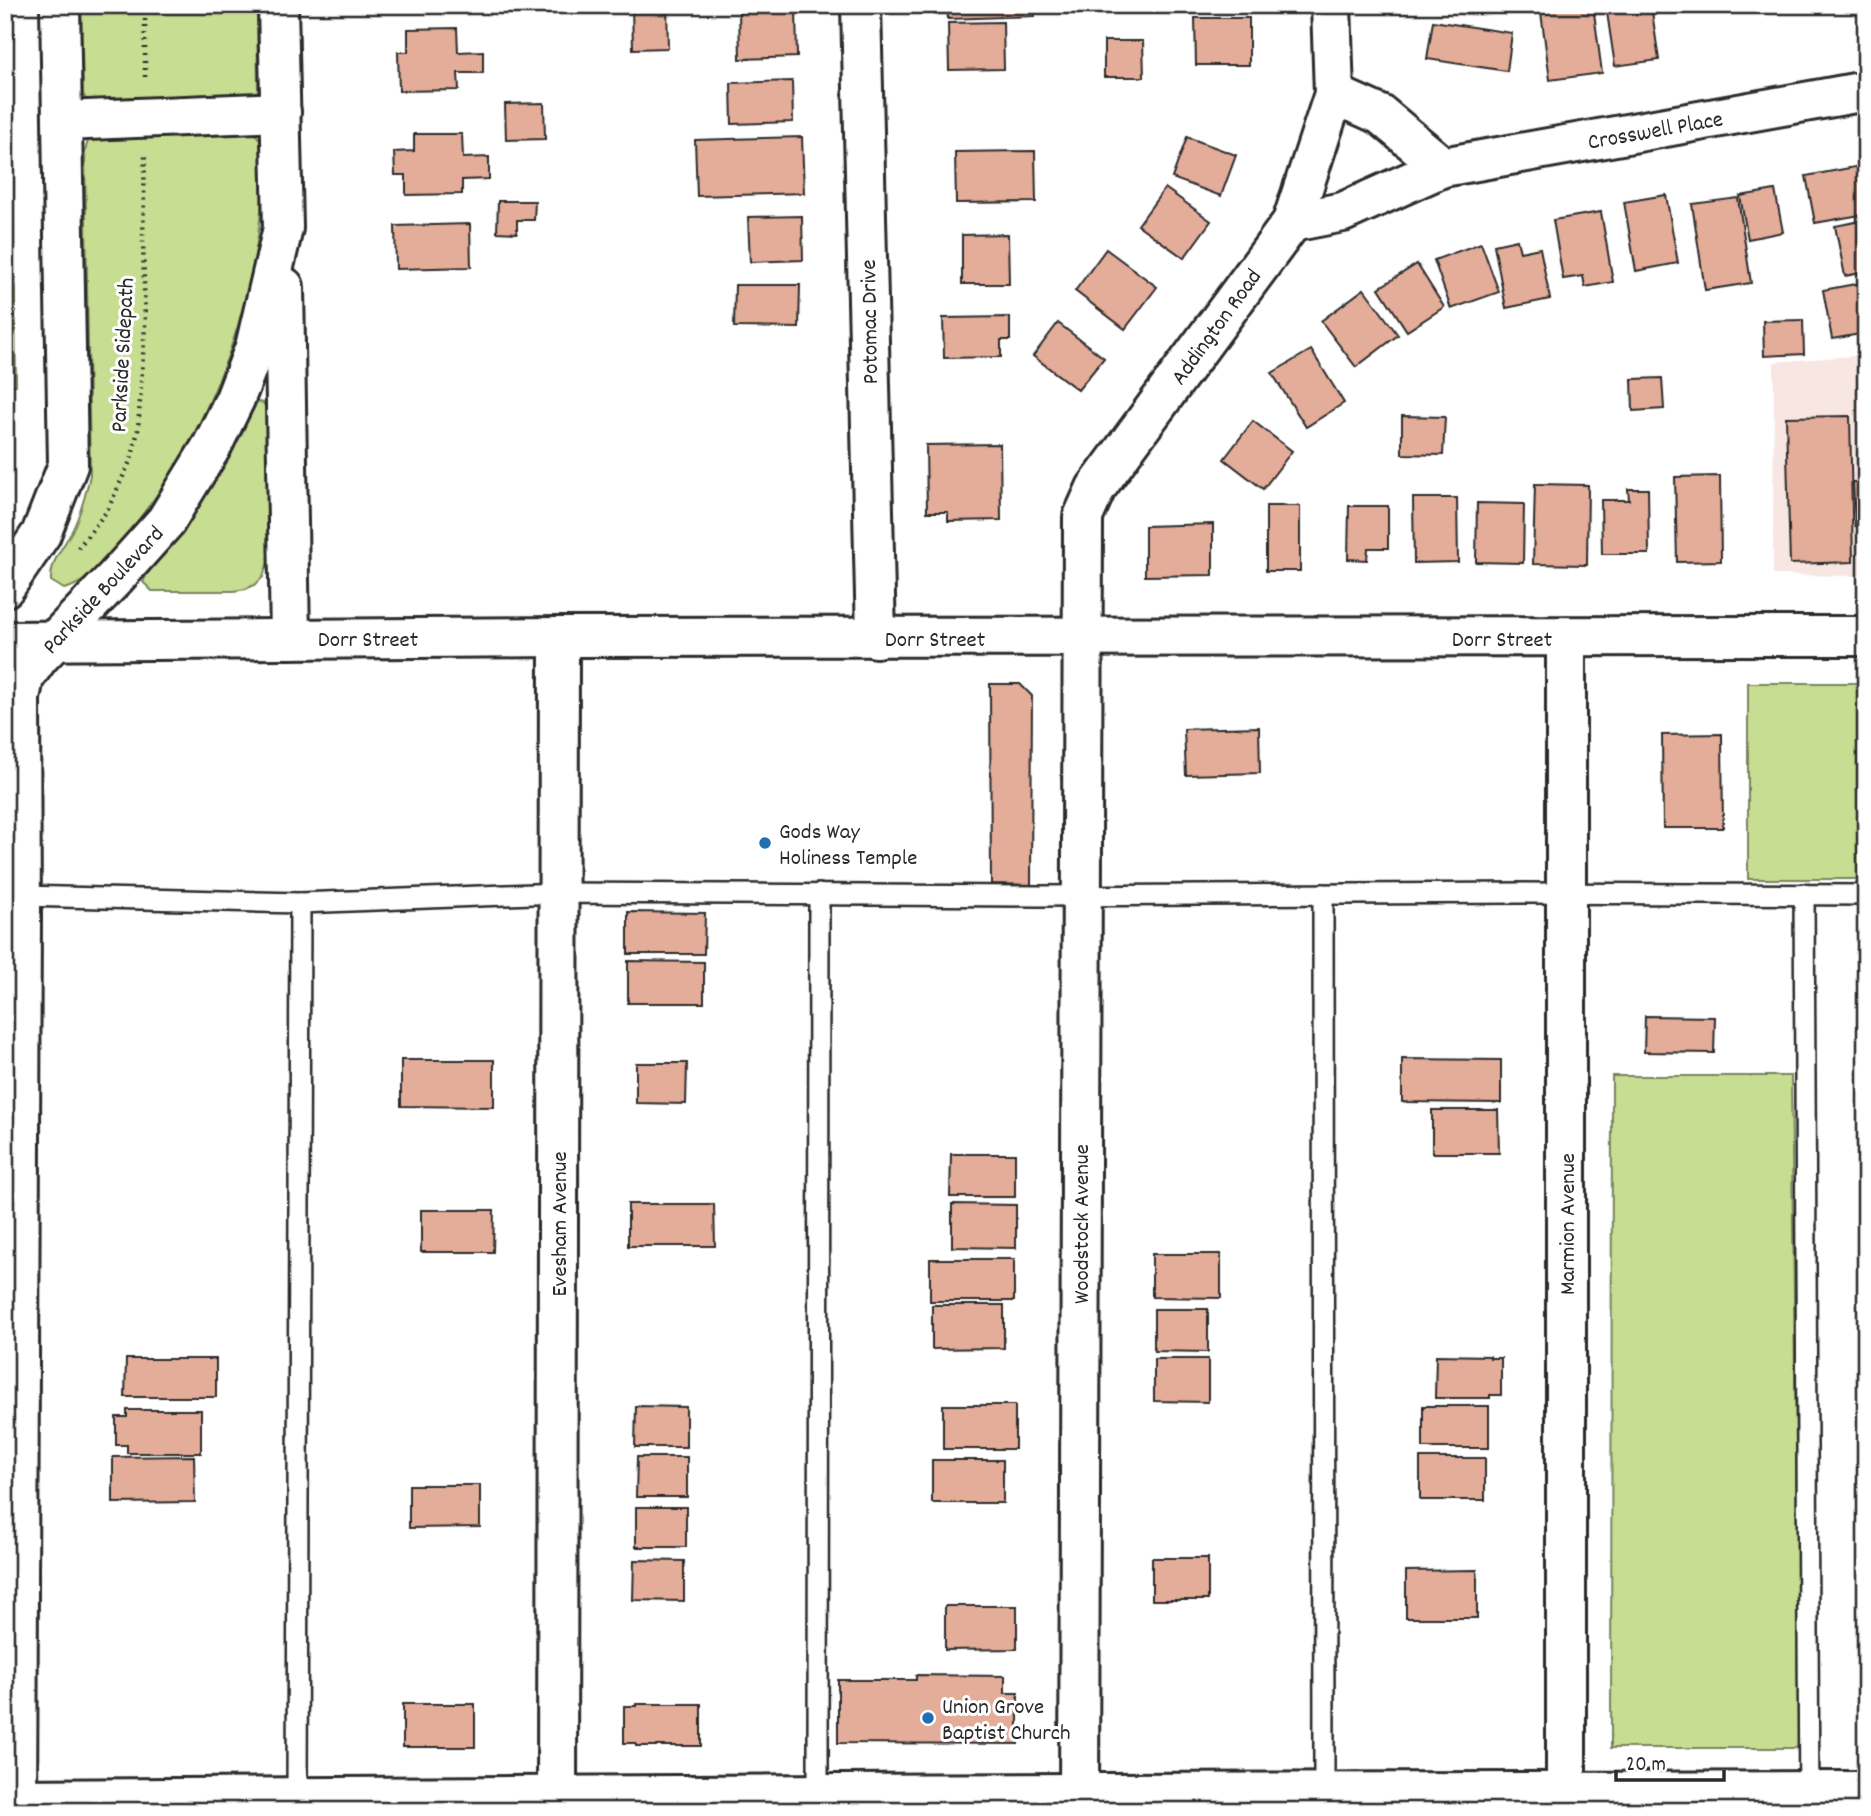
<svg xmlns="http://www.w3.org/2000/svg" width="1871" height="1816" font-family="Dekko,sans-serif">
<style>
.built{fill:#f7e6e1}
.green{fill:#c6dd92;stroke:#78845e;stroke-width:2}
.building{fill:#e4ad9a;stroke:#2b2b2b;stroke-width:2}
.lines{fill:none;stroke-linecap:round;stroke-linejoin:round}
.service-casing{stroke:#2b2b2b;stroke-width:24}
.minor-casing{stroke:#2b2b2b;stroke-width:44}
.tertiary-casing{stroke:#2b2b2b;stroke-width:44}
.secondary-casing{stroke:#2b2b2b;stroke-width:44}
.path{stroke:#2b2b2b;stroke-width:4.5;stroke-dasharray:2 5;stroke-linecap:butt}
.service{stroke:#fff;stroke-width:19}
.minor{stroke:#fff;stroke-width:38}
.tertiary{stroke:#fff;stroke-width:38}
.secondary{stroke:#fff;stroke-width:38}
.poi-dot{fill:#1f6fb2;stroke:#fff;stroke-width:2.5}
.labels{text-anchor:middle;stroke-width:6;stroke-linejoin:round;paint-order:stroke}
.street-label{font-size:23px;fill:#2b2b2b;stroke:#fff}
.poi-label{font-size:23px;fill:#2b2b2b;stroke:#fff;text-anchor:start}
</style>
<rect width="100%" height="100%" fill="#fff"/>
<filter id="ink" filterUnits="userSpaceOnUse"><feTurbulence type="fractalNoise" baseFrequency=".0143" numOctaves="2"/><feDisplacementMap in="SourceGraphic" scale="14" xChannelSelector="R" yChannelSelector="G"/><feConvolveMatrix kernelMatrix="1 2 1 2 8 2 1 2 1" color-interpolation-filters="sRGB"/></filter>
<g filter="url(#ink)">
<polygon class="built" points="1866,355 1866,576 1773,575 1774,362"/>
<g class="green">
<polygon points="81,5 257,5 258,90 253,97 88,103 83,94"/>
<path d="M252,130L263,143C268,284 212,437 120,542C103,560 90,583 64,589L51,581C50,560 64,547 73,529C81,512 86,494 90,475L85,152L88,140L94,135Z"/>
<polygon points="5,157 13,157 16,385 5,385"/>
<path d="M258,402L263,403L266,408L271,553L263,577L256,584L246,589L234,591H152L143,582L147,574C194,519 222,470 253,405Z"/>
<rect x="1748" y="683" width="118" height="196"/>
<polygon points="1612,1076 1791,1076 1800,1745 1795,1748 1611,1748"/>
</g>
<g class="building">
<polygon points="384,5 465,5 466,9 384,10"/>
<polygon points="632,5 667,5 668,48 633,49"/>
<polygon points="947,5 1034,5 1034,16 948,19"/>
<polygon points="1058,5 1091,5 1091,10 1059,11"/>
<polygon points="1540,5 1593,5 1602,73 1550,80"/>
<polygon points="1651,5 1659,60 1615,66 1606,6"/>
<polygon points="796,8 797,57 740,59 739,9"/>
<polygon points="1195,18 1249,18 1249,65 1196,65"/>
<polygon points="1433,21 1512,33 1507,71 1427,59"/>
<polygon points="1003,22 1004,69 949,70 948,23"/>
<polygon points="457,28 458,52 483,51 483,73 458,73 459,90 399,91 398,52 408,52 408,29"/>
<polygon points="1104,41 1143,41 1144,77 1104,77"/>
<polygon points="792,81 793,122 732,124 731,83"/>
<polygon points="544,103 545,139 506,140 505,104"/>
<polygon points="414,134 462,134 463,158 489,157 489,179 462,180 462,194 406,195 406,175 395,175 394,152 414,151"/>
<polygon points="802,137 804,193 697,196 695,140"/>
<polygon points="1187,137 1236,155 1221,196 1172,178"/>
<polygon points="1035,151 1036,202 956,203 955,152"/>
<polygon points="1866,165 1866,214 1815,223 1806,176"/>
<polygon points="1165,188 1211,221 1184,258 1138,225"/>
<polygon points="1775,190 1783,232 1748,239 1740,196"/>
<polygon points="1666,195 1678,263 1636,271 1624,202"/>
<polygon points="1738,198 1751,283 1705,290 1692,204"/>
<polygon points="498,201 535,201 534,220 517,220 517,233 497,232"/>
<polygon points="1601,212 1613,282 1585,287 1583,276 1563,279 1553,220"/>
<polygon points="802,216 803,260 750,262 748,217"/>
<polygon points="1866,220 1866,272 1845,276 1835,226"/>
<polygon points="470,224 471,267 396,269 395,226"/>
<polygon points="1008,234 1009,284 962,284 962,235"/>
<polygon points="1517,240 1520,252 1540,248 1550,299 1506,308 1494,245"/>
<polygon points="1481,243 1499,292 1451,309 1434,260"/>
<polygon points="1106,249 1157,287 1125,329 1075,291"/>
<polygon points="1417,264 1444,307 1407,331 1379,288"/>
<polygon points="1866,282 1866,333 1832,339 1823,290"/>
<polygon points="735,285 800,285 799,328 734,327"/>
<polygon points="1364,289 1398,335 1356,367 1321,321"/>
<polygon points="1010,317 1010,340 1001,340 1001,357 944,358 943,318"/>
<polygon points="1803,320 1804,354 1764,356 1763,321"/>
<polygon points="1058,323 1104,358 1078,390 1033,356"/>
<polygon points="1311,350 1344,403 1306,427 1272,373"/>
<polygon points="1662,378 1664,409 1633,411 1632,379"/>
<polygon points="1402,416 1445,417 1443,455 1402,454"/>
<polygon points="1850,416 1853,562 1790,564 1786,417"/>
<polygon points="1253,421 1292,451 1263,489 1224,459"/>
<polygon points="1000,444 1001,520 948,521 948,512 927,512 926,445"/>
<polygon points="1720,476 1721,561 1677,562 1675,477"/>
<polygon points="1853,482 1866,482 1866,525 1855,526"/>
<polygon points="1535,484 1588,485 1587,565 1533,564"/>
<polygon points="1628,489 1648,489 1649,554 1602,554 1601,500 1629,500"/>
<polygon points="1413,498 1457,498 1458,562 1414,563"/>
<polygon points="1477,503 1524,504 1523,563 1476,562"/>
<rect x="1266" y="506" width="34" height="65"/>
<polygon points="1349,506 1388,506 1388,548 1368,548 1367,560 1348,559"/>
<polygon points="1213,524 1213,575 1145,576 1145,526"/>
<polygon points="990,684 1020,684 1032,696 1031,885 991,884"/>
<polygon points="1259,727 1260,773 1186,775 1184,729"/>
<polygon points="1722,734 1723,828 1663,828 1662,735"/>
<polygon points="628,912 705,913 704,954 628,954"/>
<polygon points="628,961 704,962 704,1003 628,1003"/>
<polygon points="1645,1016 1715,1017 1714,1053 1644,1052"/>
<polygon points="1402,1059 1501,1060 1501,1103 1402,1102"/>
<polygon points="401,1060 494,1060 494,1107 401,1106"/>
<polygon points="636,1063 687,1063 686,1104 636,1103"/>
<polygon points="1432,1110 1498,1110 1499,1153 1432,1153"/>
<polygon points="951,1154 1015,1154 1015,1197 950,1197"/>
<polygon points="628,1204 714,1204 715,1246 628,1246"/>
<polygon points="952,1204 1016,1205 1016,1248 952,1247"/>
<polygon points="421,1210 494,1210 493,1252 421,1252"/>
<polygon points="1152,1254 1221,1254 1221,1298 1152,1297"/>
<rect x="930" y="1259" width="84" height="42"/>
<polygon points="932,1305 1004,1305 1004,1348 932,1349"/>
<polygon points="1154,1309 1208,1309 1208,1352 1154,1351"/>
<polygon points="1436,1355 1490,1356 1490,1358 1501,1358 1501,1395 1490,1395 1490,1398 1435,1398"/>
<polygon points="126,1359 216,1359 216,1397 125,1397"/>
<polygon points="1154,1359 1208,1359 1208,1402 1154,1401"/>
<rect x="943" y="1405" width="72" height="44"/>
<polygon points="636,1406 686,1407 686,1447 635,1447"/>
<rect x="1423" y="1406" width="66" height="42"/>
<polygon points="127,1410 201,1410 201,1453 127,1453 127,1445 116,1445 116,1417 127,1417"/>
<polygon points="194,1456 195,1502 113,1503 113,1457"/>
<polygon points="637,1457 687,1457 687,1497 636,1497"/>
<rect x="1420" y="1458" width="65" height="42"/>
<rect x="932" y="1460" width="71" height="43"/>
<polygon points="409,1485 480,1485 480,1527 409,1528"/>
<rect x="636" y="1507" width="50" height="40"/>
<rect x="1152" y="1558" width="56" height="42"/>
<polygon points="634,1560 684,1561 684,1601 633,1600"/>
<polygon points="1477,1570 1477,1618 1406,1618 1406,1571"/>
<polygon points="945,1606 1017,1606 1017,1649 945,1650"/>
<polygon points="916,1675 1005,1676 1005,1693 1018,1693 1018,1744 838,1743 838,1680 916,1680"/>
<rect x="403" y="1704" width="72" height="43"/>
<polygon points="636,1704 701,1704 701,1746 636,1746 636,1743 624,1743 624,1706 636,1706"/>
</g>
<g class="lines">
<defs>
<g id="service">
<polyline points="1323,894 1324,1793"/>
<polyline points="1804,894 1809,1811"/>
<polyline points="21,896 300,903 559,893 1040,896 1523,893 1866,895"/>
<polyline points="818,1799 819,894"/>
<polyline points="297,1802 300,903"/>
</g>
<g id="minor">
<polyline points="861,5 876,638"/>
<polyline points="1334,94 1381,115 1443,167"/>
<polyline points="1292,222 1343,212 1443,167 1866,91"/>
<polyline points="1566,637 1566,1811"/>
<path d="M5,1799C625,1793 1246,1793 1866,1791"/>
<polyline points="557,1811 559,637"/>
<polyline points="1079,1811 1083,517 1096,488 1292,222 1334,94 1331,5"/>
</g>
<g id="tertiary">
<polyline points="63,121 281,112"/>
<polyline points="284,287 290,639"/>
<polyline points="5,587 41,534 68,465 60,5"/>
<polyline points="17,1811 21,917 20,698 24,678 39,657 115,578 166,521 212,446 235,399 255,347 283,228 278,5"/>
</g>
<polyline id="secondary" points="5,641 559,637 1866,636"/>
</defs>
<use href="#service" class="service-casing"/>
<use href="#minor" class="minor-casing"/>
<use href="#tertiary" class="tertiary-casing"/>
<use href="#secondary" class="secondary-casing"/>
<g class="path">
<polyline points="145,5 145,81"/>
<polyline points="78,548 107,511 132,457 138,430 145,326 143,239 145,153"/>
</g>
<use href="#service" class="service"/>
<use href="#minor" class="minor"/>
<use href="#tertiary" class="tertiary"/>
<use href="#secondary" class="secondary"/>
</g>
</g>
<g class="poi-dot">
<circle cx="765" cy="843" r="7"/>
<circle cx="928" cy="1718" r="7"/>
</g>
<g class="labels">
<g class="street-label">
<text transform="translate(1655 129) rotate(-10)" y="8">Crosswell Place</text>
<text transform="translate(868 322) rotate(-91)" y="8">Potomac Drive</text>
<text transform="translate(1215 326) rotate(-54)" y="8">Addington Road</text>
<text transform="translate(121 355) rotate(-87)" y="8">Parkside Sidepath</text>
<text transform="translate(102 589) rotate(-47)" y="8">Parkside Boulevard</text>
<text x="368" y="646">Dorr Street</text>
<text x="935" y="646">Dorr Street</text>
<text x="1502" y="646">Dorr Street</text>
<text transform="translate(558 1224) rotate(-90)" y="8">Evesham Avenue</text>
<text transform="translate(1080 1224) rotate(-90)" y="8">Woodstock Avenue</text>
<text transform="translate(1566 1224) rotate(-90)" y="8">Marmion Avenue</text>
</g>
<g class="poi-label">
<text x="779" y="838">Gods Way<tspan x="779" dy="26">Holiness Temple</tspan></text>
<text x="942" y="1713">Union Grove<tspan x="942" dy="26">Baptist Church</tspan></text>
</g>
</g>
<rect width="1871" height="1816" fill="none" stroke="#fff" stroke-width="28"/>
<rect x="14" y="14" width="1843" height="1788" fill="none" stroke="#2b2b2b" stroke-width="2.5" filter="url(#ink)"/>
<path d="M1616 1770v10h108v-10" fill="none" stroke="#2b2b2b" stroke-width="3.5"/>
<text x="1626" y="1770" font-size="21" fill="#2b2b2b" stroke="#ffffff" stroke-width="5" paint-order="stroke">20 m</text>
</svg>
